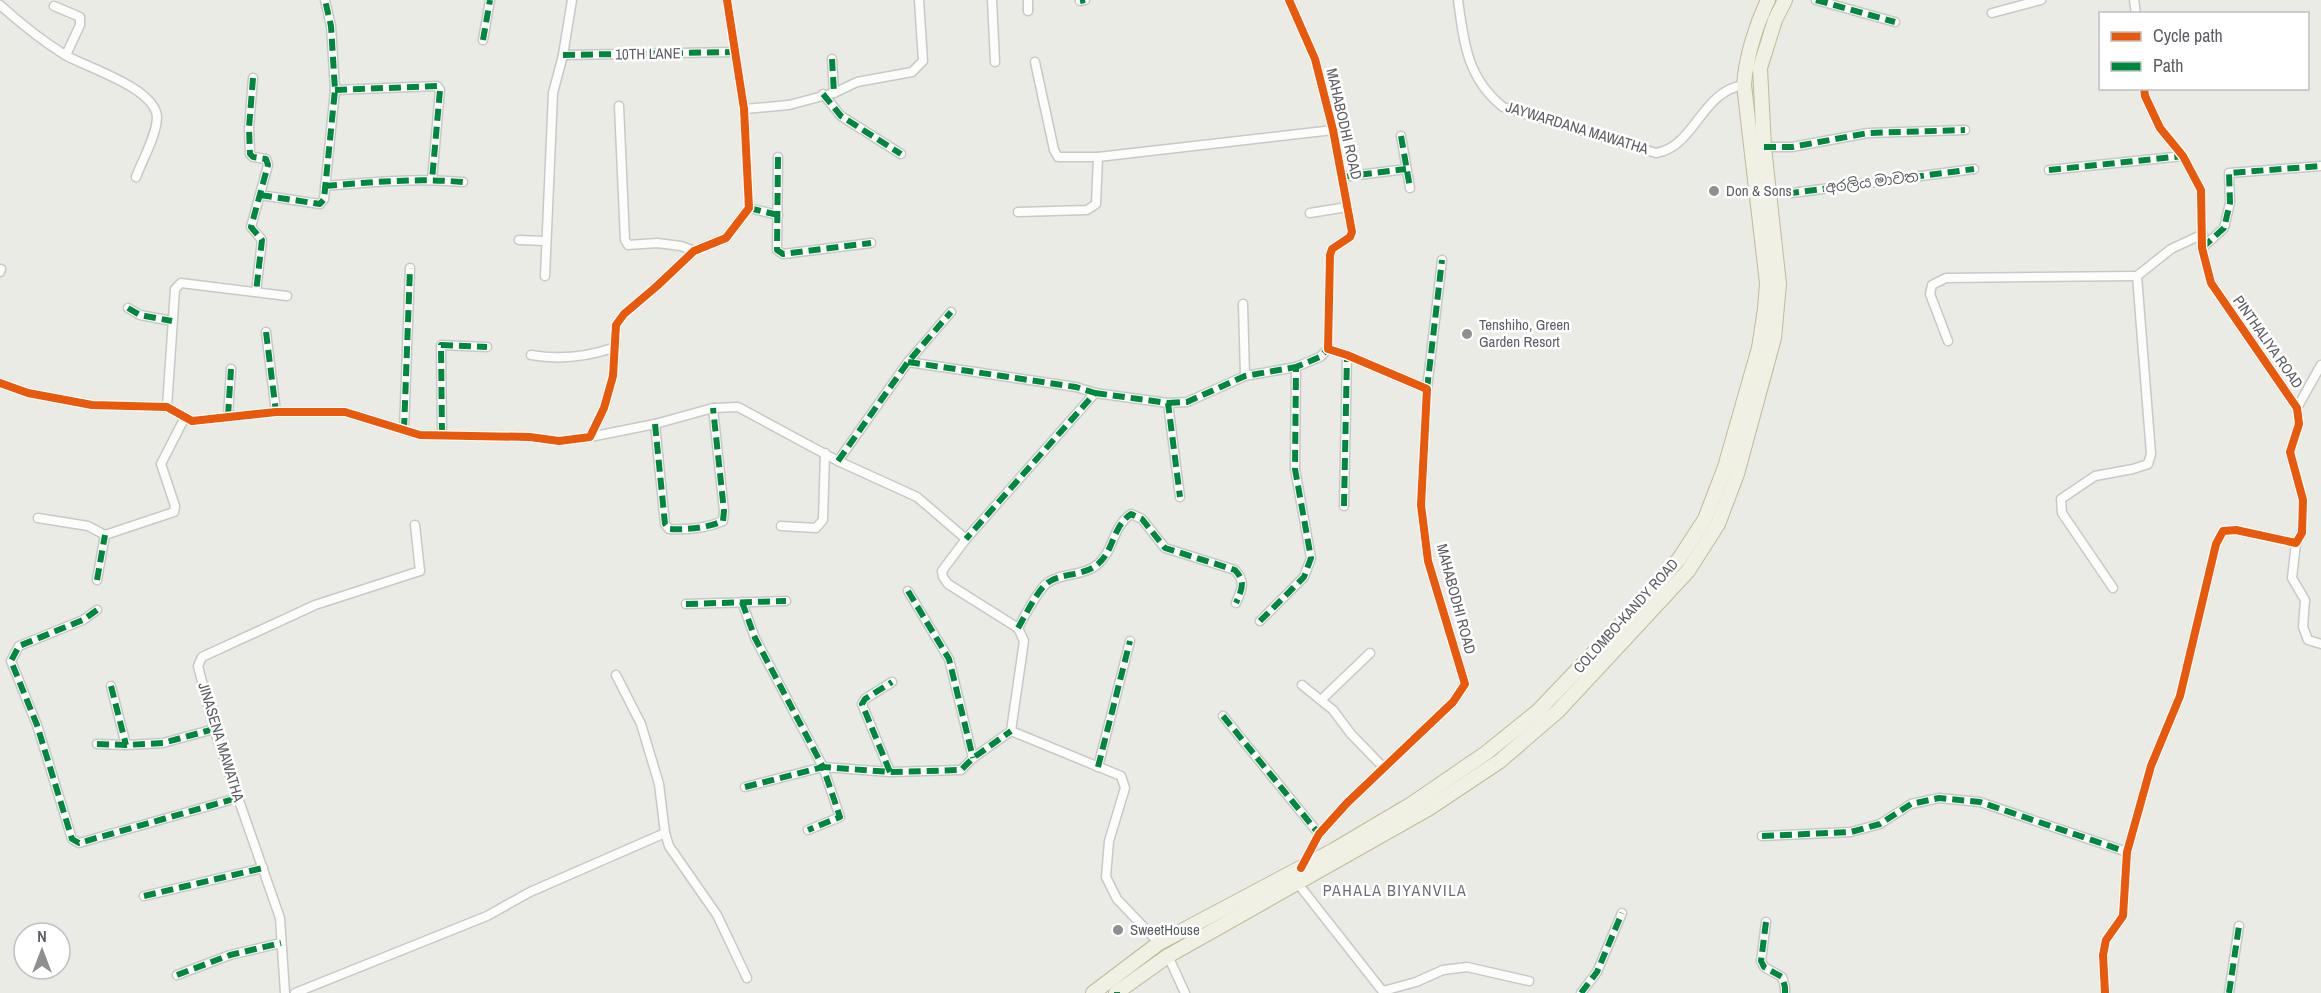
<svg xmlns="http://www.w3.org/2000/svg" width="2321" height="993" font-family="'Archivo Narrow','Noto Sans Sinhala',sans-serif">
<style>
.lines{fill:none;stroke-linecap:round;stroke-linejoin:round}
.minor-casing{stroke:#c8c8c6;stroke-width:11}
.trunk-casing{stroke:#c0ba96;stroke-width:16}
.minor{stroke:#fcfcfb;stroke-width:8}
.trunk{stroke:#f0f0e4;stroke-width:14}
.quiet{stroke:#00873e;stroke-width:6;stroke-dasharray:12 6;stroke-linecap:butt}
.cycleway-casing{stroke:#fff;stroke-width:11}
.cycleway{stroke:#e8590c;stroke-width:8}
.poi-dot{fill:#8e8f91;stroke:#fff;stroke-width:2}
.labels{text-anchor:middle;stroke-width:5;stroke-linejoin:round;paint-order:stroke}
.street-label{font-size:15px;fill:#5c5e63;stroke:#fff}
.poi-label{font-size:15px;fill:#5c5e63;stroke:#fff;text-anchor:start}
.neighbourhood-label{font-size:16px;letter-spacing:1.5px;fill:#6d6f75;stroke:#fff}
</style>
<rect width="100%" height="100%" fill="#ebebe6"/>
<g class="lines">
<defs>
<g id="minor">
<polyline points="992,0 995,62"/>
<polyline points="1028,0 1028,11"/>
<polyline points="1289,0 1315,59 1333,130 1352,232 1350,237 1332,249 1330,255 1328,349 1347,355 1427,389 1421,505 1428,561 1465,684 1453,702 1347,803 1319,834 1302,866"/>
<path d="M1458,0C1464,43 1467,78 1503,107L1656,153C1695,147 1701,91 1744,85"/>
<polyline points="1816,0 1895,22"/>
<polyline points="2134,0 2136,14"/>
<polyline points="1080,1 1085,0"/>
<path d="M0,5C20,23 41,40 65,55C88,68 155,88 157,117C157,134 142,161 136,177"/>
<polyline points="54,6 80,17 80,25 66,55"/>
<polyline points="1992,13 2041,0"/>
<polyline points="483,40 490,0"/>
<polyline points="563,55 733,52"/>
<polyline points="832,59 834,93"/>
<polyline points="253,78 249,128 250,154 253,157 266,159 268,165 251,227 262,240 256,292"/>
<polyline points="335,90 437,86 440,90 432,180"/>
<polyline points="823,94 841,116 901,154"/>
<polyline points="619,106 625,240 628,245 657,243 681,246 694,251"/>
<polyline points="744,109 789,105 834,93 857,82 912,72 923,61 919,0"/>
<polyline points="1401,136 1410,188"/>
<polyline points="1764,147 1792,147 1868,133 1965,130"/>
<polyline points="778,157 777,250 783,254 871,243"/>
<polyline points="1098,157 1333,130"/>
<polyline points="2049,170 2183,156"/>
<polyline points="1342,177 1406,169"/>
<path d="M325,186C371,182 417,178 463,182"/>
<polyline points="1769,192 1792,193 1974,169"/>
<polyline points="260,195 320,204 324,199 335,90 331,26 325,0"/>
<polyline points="749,208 778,215"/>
<polyline points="1018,212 1087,210 1096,204 1098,157 1058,157 1054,150 1035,62"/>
<polyline points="1310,213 1347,207"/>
<polyline points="519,240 546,241"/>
<polyline points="2202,248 2224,228 2230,203 2229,173 2321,166"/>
<polyline points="0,272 1,269"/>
<polyline points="545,276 553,93 563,55 572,0"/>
<polyline points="1243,304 1245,376"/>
<polyline points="128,308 140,315 172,321"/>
<polyline points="266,332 276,412"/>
<polyline points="1948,341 1930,294 1932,285 1946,278 2137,276"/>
<path d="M531,355C559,360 586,357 613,348"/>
<polyline points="908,362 1076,387 1095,393 966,539"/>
<polyline points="0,383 28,393 92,405 167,407 192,421 276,412 345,412 420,435 530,437 559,441 590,437 604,408 613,376 616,325 624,314 657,286 694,251 726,238 749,208 744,109 727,0"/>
<polyline points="1427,389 1442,260"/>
<polyline points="1095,393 1168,403 1180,497"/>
<polyline points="1168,403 1187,402 1245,376 1296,367"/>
<polyline points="167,407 175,289 181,283 287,296"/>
<polyline points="2297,408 2321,365"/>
<polyline points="228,416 231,369"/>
<path d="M655,424L665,524L669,529C686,530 707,528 723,521L724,511L713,408"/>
<polyline points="404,430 410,268"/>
<polyline points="442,435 441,345 487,347"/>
<polyline points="590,437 655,424 713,408 738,407 838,461 917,497 966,539 942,571 943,577 948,584 1018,628 1024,641 1011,731 1121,776 1125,788 1109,841 1106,877 1117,899 1159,943"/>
<polyline points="838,461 908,362 951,312"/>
<polyline points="1344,506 1347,355"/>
<polyline points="38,518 88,526 105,535 174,512 175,506 161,464 184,419"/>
<polyline points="781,526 816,528 823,520 825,453"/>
<polyline points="2296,543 2292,578 2305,600 2303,627 2308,640 2321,644"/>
<polyline points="97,580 105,535"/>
<polyline points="2113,588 2062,513 2061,499 2095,476 2133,469 2148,464 2151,454 2137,276 2171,249 2203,234"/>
<polyline points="908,591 949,659 973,758"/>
<polyline points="742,602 755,638 823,767 890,772 961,770 973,758 1011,731"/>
<polyline points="686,604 786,601"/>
<polyline points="97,610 83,620 19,646 11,661 37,725 72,839 79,843 237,798"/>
<polyline points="1260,621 1304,577 1311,558 1295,469 1296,367 1320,357 1328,349"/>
<path d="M1018,628C1025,616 1036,593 1046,584C1060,572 1083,577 1098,564C1114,551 1112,527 1131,514L1142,519L1165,548L1235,570C1246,582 1242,589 1236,603"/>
<polyline points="616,675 641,724 659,784 665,833 669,846 717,915 747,978"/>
<polyline points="1302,685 1333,710 1351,734 1384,768"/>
<polyline points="111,686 126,745"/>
<polyline points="1321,700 1370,653"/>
<polyline points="1223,716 1319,834"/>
<polyline points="97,744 126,745 163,743 214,729"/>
<polyline points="1098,767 1130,641"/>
<polyline points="890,772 862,704 865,699 892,682"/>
<polyline points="745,787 823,767 840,817 808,830"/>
<polyline points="1762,836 1851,832 1880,824 1911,804 1939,798 1980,802 2127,852"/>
<polyline points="1295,880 1384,993"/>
<polyline points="144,896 263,868"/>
<polyline points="1766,922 1761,961 1764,967 1782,977 1785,987 1785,993"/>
<polyline points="1168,956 1185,993"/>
<polyline points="177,975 230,955 281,943"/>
<polyline points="1383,991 1416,982 1443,970 1467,967 1529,981"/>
<polyline points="285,993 280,918 214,729 198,666 202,657 315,605 420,571 415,525"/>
<polyline points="295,993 487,916 530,892 665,833"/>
<polyline points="1581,993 1597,972 1622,913"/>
<polyline points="2105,993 2103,955 2106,940 2123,916 2127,852 2151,766 2180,696 2216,544 2223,531 2236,530 2296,543 2302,533 2303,500 2290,452 2299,424 2297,408 2211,283 2202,248 2201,190 2183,156 2160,128 2145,96 2144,88"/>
<polyline points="2229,993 2239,926"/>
</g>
<g id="trunk">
<path d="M1093,993L1159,943L1334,850L1410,805L1486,753L1538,711L1644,600L1679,559L1705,519L1725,467L1759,348L1765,309L1767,283L1744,85C1746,57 1756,25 1768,0"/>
<polyline points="1116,993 1168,956 1428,809 1500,761 1558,711 1688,571 1718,524 1737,474 1774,338 1779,284 1764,147 1760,68 1775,20 1785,0"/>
</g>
</defs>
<use href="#minor" class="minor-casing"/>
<use href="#trunk" class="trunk-casing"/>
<use href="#minor" class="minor"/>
<use href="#trunk" class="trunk"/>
<g class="quiet">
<polyline points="1816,0 1895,22"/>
<polyline points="1080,1 1085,0"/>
<polyline points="483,40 490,0"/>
<polyline points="563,55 733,52"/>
<polyline points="832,59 834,93"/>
<polyline points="253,78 249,128 250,154 253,157 266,159 268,165 251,227 262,240 256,292"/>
<polyline points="335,90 437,86 440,90 432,180"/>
<polyline points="823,94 841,116 901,154"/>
<polyline points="1401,136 1410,188"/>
<polyline points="1764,147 1792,147 1868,133 1965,130"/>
<polyline points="778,157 777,250 783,254 871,243"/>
<polyline points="2049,170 2183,156"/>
<polyline points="1342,177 1406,169"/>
<path d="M325,186C371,182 417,178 463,182"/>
<polyline points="1769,192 1792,193 1974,169"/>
<polyline points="260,195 320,204 324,199 335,90 331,26 325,0"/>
<polyline points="749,208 778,215"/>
<polyline points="2202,248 2224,228 2230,203 2229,173 2321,166"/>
<polyline points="128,308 140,315 172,321"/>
<polyline points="266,332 276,412"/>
<polyline points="908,362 1076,387 1095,393 966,539"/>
<polyline points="1427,389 1442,260"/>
<polyline points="1095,393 1168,403 1180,497"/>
<polyline points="1168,403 1187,402 1245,376 1296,367"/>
<polyline points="228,416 231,369"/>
<path d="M655,424L665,524L669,529C686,530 707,528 723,521L724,511L713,408"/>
<polyline points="404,430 410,268"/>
<polyline points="442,435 441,345 487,347"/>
<polyline points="838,461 908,362 951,312"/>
<polyline points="1344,506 1347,355"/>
<polyline points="97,580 105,535"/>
<polyline points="908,591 949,659 973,758"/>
<polyline points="742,602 755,638 823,767 890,772 961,770 973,758 1011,731"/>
<polyline points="686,604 786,601"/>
<polyline points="97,610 83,620 19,646 11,661 37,725 72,839 79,843 237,798"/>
<polyline points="1260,621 1304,577 1311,558 1295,469 1296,367 1320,357 1328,349"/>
<path d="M1018,628C1025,616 1036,593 1046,584C1060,572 1083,577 1098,564C1114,551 1112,527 1131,514L1142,519L1165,548L1235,570C1246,582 1242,589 1236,603"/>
<polyline points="111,686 126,745"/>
<polyline points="1223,716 1319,834"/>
<polyline points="97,744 126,745 163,743 214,729"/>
<polyline points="1098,767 1130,641"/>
<polyline points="890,772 862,704 865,699 892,682"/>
<polyline points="745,787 823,767 840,817 808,830"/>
<polyline points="1762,836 1851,832 1880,824 1911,804 1939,798 1980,802 2127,852"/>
<polyline points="144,896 263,868"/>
<polyline points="1766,922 1761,961 1764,967 1782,977 1785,987 1785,993"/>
<polyline points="177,975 230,955 281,943"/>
<polyline points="1117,992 1117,993"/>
<polyline points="1581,993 1597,972 1622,913"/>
<polyline points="2229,993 2239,926"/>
</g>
<defs>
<g id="cycleway">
<polyline points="1289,0 1315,59 1333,130 1352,232 1350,237 1332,249 1330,255 1328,349 1347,355 1427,389 1421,505 1428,561 1465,684 1453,702 1347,803 1319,834 1301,868"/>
<polyline points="0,383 28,393 92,405 167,407 192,421 276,412 345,412 420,435 530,437 559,441 590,437 604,408 613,376 616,325 624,314 657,286 694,251 726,238 749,208 744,109 727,0"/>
<polyline points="2105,993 2103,955 2106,940 2123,916 2127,852 2151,766 2180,696 2216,544 2223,531 2236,530 2296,543 2302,533 2303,500 2290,452 2299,424 2297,408 2211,283 2202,248 2201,190 2183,156 2160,128 2145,96 2144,88"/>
</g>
</defs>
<use href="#cycleway" class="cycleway-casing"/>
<use href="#cycleway" class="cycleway"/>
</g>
<g class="poi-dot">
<circle cx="1714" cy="191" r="6"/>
<circle cx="1467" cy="334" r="6"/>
<circle cx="1118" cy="930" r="6"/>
</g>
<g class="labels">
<g class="street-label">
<text transform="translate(648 54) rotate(-1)" y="5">10TH LANE</text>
<text transform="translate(1344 124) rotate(77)" y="5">MAHABODHI ROAD</text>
<text transform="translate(1577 128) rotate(17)" y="5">JAYWARDANA MAWATHA</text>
<text transform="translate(1872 182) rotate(-7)" y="5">අරලිය මාවත</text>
<text transform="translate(2268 342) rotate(55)" y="5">PINTHALIYA ROAD</text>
<text transform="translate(1456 599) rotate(75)" y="5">MAHABODHI ROAD</text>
<text transform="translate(1626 616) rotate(-48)" y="5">COLOMBO-KANDY ROAD</text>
<text transform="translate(221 742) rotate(73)" y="5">JINASENA MAWATHA</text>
</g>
<g class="poi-label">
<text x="1726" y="196">Don &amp; Sons</text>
<text x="1479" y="330">Tenshiho, Green<tspan x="1479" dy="17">Garden Resort</tspan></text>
<text x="1130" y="935">SweetHouse</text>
</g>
<g class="neighbourhood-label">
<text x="1395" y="896">PAHALA BIYANVILA</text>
</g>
</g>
<rect x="2099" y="12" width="210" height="78" fill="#ffffff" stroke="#bebfc1" stroke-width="1.5"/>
<rect x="2111" y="32" width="30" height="9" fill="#e8590c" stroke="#bebfc1" stroke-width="1.5"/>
<text x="2153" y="42" font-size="18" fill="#5c5e63">Cycle path</text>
<rect x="2111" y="62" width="30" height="9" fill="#00873e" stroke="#bebfc1" stroke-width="1.5"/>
<text x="2153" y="72" font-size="18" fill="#5c5e63">Path</text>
<g transform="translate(42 951)"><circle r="28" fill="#ffffff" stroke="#bebfc1" stroke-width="1.5"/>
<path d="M0-4.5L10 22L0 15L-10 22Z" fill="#8e8f91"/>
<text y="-9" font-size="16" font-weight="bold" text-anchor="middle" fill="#5c5e63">N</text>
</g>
</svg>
